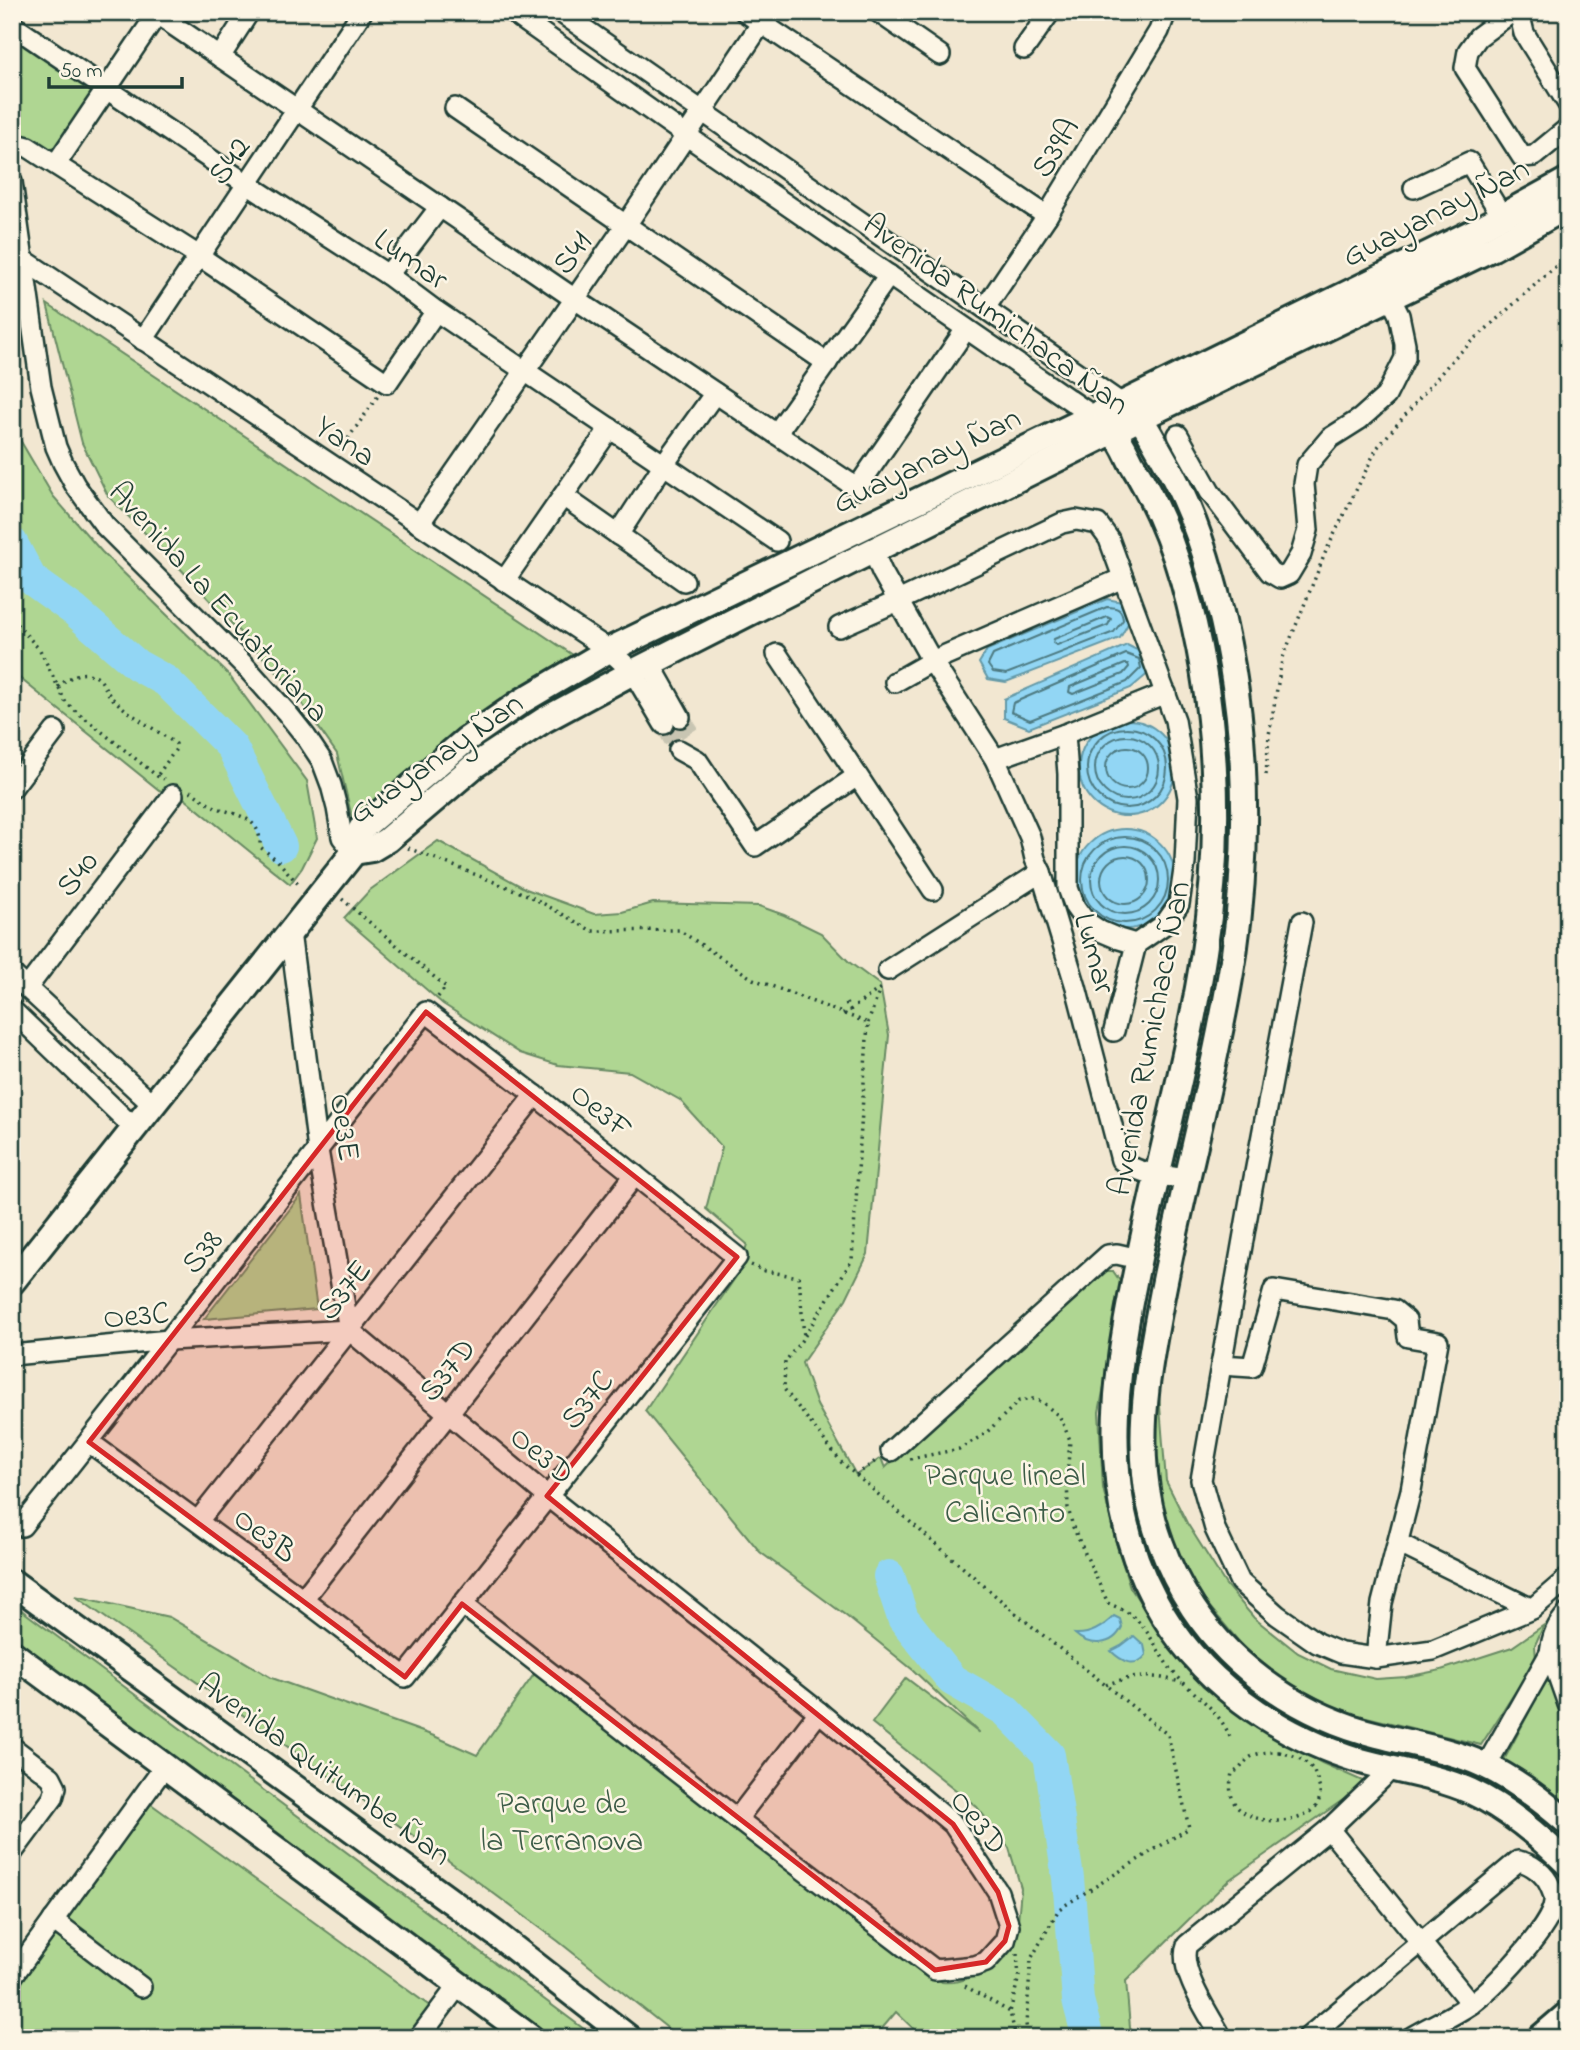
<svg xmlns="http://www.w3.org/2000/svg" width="1580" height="2050" font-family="'Indie Flower',sans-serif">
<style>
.green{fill:#afd692;stroke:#678a63;stroke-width:2}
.water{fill:#92d6f4;stroke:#6499a7;stroke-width:2}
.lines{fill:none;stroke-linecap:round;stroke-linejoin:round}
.shore{stroke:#4d7a81;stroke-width:2}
.river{stroke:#92d6f4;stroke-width:32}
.minor-tunnel{stroke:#c8c5b2;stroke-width:19;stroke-dasharray:19 10;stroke-linecap:butt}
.minor-casing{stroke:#1f3d34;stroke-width:24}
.major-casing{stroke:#1f3d34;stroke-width:30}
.path{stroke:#1f3d34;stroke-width:3.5;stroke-dasharray:2 5;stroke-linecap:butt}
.minor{stroke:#fcf5e5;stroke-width:19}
.major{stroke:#fcf5e5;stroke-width:24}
.marked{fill:#d62828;fill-opacity:0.2;stroke:#d62828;stroke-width:5;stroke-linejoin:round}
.labels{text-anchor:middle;stroke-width:5;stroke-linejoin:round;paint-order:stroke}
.street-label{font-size:32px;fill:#1f3d34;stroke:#fcf5e5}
.park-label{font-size:32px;fill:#3c5c47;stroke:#fcf5e5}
</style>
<rect width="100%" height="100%" fill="#f2e7d1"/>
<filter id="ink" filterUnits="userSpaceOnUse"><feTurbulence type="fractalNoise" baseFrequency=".0143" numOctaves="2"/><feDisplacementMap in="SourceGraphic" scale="14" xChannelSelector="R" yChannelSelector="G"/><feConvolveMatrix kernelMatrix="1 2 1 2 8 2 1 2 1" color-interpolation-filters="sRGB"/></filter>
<g filter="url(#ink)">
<g class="green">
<polygon points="12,30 102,89 55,160 15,134 12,120"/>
<polygon points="47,304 573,655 463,726 352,818 337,754 289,685 176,564 108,496 82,443"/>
<polygon points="12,424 13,428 53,496 102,552 228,674 307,781 317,838 302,868 290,884 185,799 159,790 12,672"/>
<path d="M438,841L526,889L594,914L622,912L653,903L759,906L784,915L821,933L849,962L880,985L889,1035L868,1254L846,1299L802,1363L817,1405L856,1475L881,1458L885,1468L1100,1271H1113L1122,1284L1120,1305L1099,1412L1103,1488L1116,1542L1130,1587L1170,1648L1203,1687L1265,1732L1322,1763L1367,1783L1229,1880L1126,1981L1130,2027L1137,2038H923L896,2012L874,2038H680L558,1941L470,1876L75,1596L169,1617L272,1678L434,1736L477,1755L535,1673L734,1830L942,1982C965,1985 987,1968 1006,1957L1018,1921L1021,1888L1009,1848L977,1807L872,1723L906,1678L979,1733L913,1670L845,1615L760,1552L645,1411L739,1272L747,1244L706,1209L722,1147L680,1100L630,1072L558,1065L520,1053L443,1004L344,918L370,890Z"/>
<polygon points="301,1195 317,1309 204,1319"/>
<polygon points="1159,1394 1166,1481 1187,1523 1226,1585 1254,1618 1298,1653 1331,1669 1376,1679 1406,1677 1441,1670 1512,1647 1544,1625 1535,1645 1536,1660 1481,1745 1354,1714 1328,1704 1283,1679 1251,1656 1203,1599 1174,1548 1158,1486 1153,1419"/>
<polygon points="12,1603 596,2038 554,2038 12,1646"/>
<polygon points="1548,1676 1568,1735 1568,1810 1503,1762"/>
<polygon points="151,1804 431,2007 406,2038 32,2038 12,2023 12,1990"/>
</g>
<g class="water">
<polygon points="1107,599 1127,603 1130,620 1120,638 1006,682 988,679 979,663 987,650"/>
<polygon points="1127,645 1145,654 1150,672 1131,688 1029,728 1004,718 1004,699"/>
<circle cx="1127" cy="768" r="48"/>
<circle cx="1125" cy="879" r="50"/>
<path d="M1114,1616L1120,1619L1122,1627C1113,1647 1089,1647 1075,1634C1090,1635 1104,1626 1114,1616Z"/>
<path d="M1134,1636L1144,1645L1146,1655C1135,1669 1121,1661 1111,1651L1121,1646Z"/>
</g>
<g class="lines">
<g class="shore">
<path d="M1107,607C1117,607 1122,609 1123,620L1114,632L1006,674L993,672L988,665L993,655Z"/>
<polygon points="1107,617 1111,619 1108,625 1057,645 1053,643 1054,639"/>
<polygon points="1126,654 1139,659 1141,668 1127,682 1030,720 1011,712 1013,703"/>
<polygon points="1125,664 1128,664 1129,667 1123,674 1073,694 1069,692 1070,687"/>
<circle cx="1127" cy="768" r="40"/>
<circle cx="1127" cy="768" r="32"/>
<circle cx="1127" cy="768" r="21"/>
<circle cx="1125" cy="880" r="43"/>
<circle cx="1125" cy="880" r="34"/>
<circle cx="1125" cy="880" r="24"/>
</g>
<g class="river">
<polyline points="12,543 31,579 75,611 137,665 166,681 232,747 281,846"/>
<polyline points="889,1576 903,1618 952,1680 1005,1710 1049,1755 1068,1878 1078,2000 1088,2038"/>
</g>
<g class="minor-tunnel">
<polyline points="680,717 695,741"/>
<polyline points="664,724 679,750"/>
</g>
<defs>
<g id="minor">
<polyline points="154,12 575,299 857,488 966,329"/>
<polyline points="512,12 687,136 1093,416"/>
<polyline points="560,12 1122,404"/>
<polyline points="745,12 1047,216"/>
<polyline points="878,12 940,55"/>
<polyline points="1512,12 1478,37 1468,51 1465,68 1522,157 1534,156 1568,128"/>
<polyline points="1519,12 1524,33 1568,104"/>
<polyline points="12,25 247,184 388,275 436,311 777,541"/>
<polyline points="1024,49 1050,12"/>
<polyline points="220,57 249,12"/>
<polyline points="455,108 827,363"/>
<polyline points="12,143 28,147 45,158 199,256 387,383 436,311"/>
<polyline points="56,164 157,14"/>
<polyline points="12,182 41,387 56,447 63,463 75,485 105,526 245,666 287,713 306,737 322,761 331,785 337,808 342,837 354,852"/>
<polyline points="1414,188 1469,162 1502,216"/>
<polyline points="24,260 609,650 633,672 664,724"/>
<polyline points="388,275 440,207"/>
<polyline points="985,308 1047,216 1159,31 1166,12"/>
<polyline points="143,340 362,12"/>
<polyline points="776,434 889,275"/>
<polyline points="1178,435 1210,492 1270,572 1280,578 1289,574 1301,554 1308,530 1304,484 1307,465 1330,438 1360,419 1386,396 1405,358 1405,344 1399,315 1390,297"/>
<polyline points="563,496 684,581"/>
<polyline points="419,524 626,225 769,12"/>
<polyline points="618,535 664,464 715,393"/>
<polyline points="873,551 882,572 932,661 995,759 1030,837 1035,859 1041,872"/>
<polyline points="504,581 610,428"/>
<polyline points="839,627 898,601 1062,523 1076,520 1098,524 1109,539 1175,720 1188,798 1185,863 1179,904 1165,924 1136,944 1114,1031"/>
<polyline points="777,654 933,890"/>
<polyline points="650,664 680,717"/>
<polyline points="895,682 932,661 1123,578"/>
<polyline points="1065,734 1068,774 1068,888 1075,907 1085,921 1100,931 1119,939 1136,944"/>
<polyline points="679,750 697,760 755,846 857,776"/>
<polyline points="995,759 1065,734 1166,693"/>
<polyline points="12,788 55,731"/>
<polyline points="1302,922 1251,1194 1201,1480 1215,1529 1240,1582 1277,1615 1317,1643 1341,1653 1376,1658 1433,1650 1532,1609 1568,1578"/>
<polyline points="290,932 318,1150 349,1330"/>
<path d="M888,970L1041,872L1076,987L1121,1160C1138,1175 1164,1175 1186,1179"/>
<polyline points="12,974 153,1105"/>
<polyline points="27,988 173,795"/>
<polyline points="12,1010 135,1129"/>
<polyline points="349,1330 547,1496 819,1712 953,1824 998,1892 1009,1926 1005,1941 986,1962 975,1966 935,1970 737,1819 462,1604"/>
<polyline points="12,1355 169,1340 349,1330"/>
<polyline points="1221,1365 1252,1367 1274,1290 1394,1310 1406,1320 1408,1337 1438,1342 1411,1490 1382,1603 1376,1658"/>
<polyline points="891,1451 1108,1255 1117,1254 1139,1259"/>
<polyline points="198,1521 535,1095"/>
<path d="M22,1526C157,1355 292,1183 426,1012L535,1095L737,1257L405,1677L303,1599L89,1442"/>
<polyline points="1398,1543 1532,1609"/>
<polyline points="303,1599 635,1175"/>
<polyline points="1550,1653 1568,1704"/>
<polyline points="12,1747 51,1777 56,1787 53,1798 12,1853"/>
<path d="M1486,1766L1550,1653C1552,1636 1556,1626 1568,1613"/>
<polyline points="737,1819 819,1712"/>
<polyline points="1329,1829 1471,2004"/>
<polyline points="53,1920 141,1987"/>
<polyline points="12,1977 165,1766"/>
<polyline points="419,2038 460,1983"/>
<path d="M1222,2038C1210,2016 1177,1969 1187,1945L1329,1829L1381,1779L1391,1768"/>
<path d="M1307,2038L1518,1861C1531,1863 1545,1874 1550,1886C1552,1891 1555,1896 1554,1902C1552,1927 1493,1988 1471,2004C1452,2017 1430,2026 1410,2038"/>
</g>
<g id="major">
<path d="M1122,404C1129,409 1136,414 1141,420C1148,429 1153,440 1159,450C1182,489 1199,531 1211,575C1247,697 1252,829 1234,954C1216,1069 1184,1181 1162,1296C1151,1354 1139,1413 1145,1473C1149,1520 1167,1568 1193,1608C1235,1671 1304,1717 1378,1735C1413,1744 1451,1750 1484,1765C1515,1779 1543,1801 1568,1823"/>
<path d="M1093,416C1099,421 1108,426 1113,432C1121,440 1126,452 1131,462C1154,499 1171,539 1183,581C1217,700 1224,830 1204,952C1190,1044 1166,1134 1146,1225C1119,1350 1090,1480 1154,1599C1197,1680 1275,1735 1361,1761C1397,1771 1436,1776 1470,1791C1507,1808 1539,1836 1568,1864"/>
<polyline points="354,852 372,849 387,840 474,766 544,720 633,672 824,575 1140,418 1493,248 1568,206"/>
<polyline points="12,1282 354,852 361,829 467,739 522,701 609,650 1093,416 1122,404 1477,230 1568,180"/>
<polyline points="12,1582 496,1934 629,2038"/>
<polyline points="12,1653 531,2038"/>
<polyline points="1540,2038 1568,2014"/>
</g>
</defs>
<use href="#minor" class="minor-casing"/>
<use href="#major" class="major-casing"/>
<g class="path">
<polyline points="340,450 378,396"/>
<polyline points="12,619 40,650 66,703 157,776 164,779"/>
<path d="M58,687C67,679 79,670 92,675C105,679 104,691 113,699C131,716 155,729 176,744V749L157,776"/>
<polyline points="1266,775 1269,735 1282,660 1326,551 1377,448 1454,358 1568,255"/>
<path d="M190,791C197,795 202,800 209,804C231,816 262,813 260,847L277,860L300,886"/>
<polyline points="408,848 530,896 592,931 679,930 753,979 868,1023 852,1260 804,1337 785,1362 784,1389 842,1463 1019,1616 1168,1735 1189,1828 1059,1909 1031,1959 1026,2024 1028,2038"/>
<polyline points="342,899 446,987 437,998"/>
<polyline points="850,1010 882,987"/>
<polyline points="843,1014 850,1010 846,1003"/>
<polyline points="868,1023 880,989"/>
<polyline points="751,1265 765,1271 799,1277 804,1337"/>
<path d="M910,1459L959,1449L985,1434L1019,1401L1033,1399L1042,1402L1060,1417L1070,1440L1067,1477L1068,1508L1073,1527L1108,1603C1114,1606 1122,1609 1128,1613C1150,1627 1157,1654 1174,1673C1196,1697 1218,1708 1231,1739"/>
<polyline points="856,1475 877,1460"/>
<path d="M1106,1685C1130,1675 1157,1674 1182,1683"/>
<path d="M1279,1752C1299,1757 1313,1761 1318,1783C1319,1787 1321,1790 1320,1794C1319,1828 1250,1828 1235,1804C1229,1794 1230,1783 1232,1773C1239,1770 1240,1768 1245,1762C1253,1752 1267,1752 1279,1752Z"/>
<polyline points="965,1986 1010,2012"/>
<polyline points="1016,2038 1010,2012 1019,1976 1017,1954"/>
</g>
<use href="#minor" class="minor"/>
<use href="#major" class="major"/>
</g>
</g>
<path class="marked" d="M426,1012L737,1257L547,1496L953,1824L998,1892L1009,1926L1005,1941L986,1962L935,1970L462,1604L405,1677L89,1442Z"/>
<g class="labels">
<g class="street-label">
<text transform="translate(1054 147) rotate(-59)" y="11">S39A</text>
<text transform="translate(228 160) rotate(-56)" y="11">S42</text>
<text transform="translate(1435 211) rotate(-27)" y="11">Guayanay Ñan</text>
<text transform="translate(571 252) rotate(-55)" y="11">S41</text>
<text transform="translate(412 258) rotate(35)" y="11">Lumar</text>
<text transform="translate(997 313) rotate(36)" y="11">Avenida Rumichaca Ñan</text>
<text transform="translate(346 440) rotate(34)" y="11">Yana</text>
<text transform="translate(926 459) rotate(-26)" y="11">Guayanay Ñan</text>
<text transform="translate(220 601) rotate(48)" y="11">Avenida La Ecuatoriana</text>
<text transform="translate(435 757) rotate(-35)" y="11">Guayanay Ñan</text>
<text transform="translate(76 873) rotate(-53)" y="11">S40</text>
<text transform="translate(1096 953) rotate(74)" y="11">Lumar</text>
<text transform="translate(1148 1038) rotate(-79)" y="11">Avenida Rumichaca Ñan</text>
<text transform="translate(602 1110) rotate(39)" y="11">Oe3F</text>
<text transform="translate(346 1127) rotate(82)" y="11">Oe3E</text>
<text transform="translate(201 1251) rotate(-52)" y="11">S38</text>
<text transform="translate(343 1289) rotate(-52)" y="11">S37E</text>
<text transform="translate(136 1314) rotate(-5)" y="11">Oe3C</text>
<text transform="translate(446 1369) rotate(-52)" y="11">S37D</text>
<text transform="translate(586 1399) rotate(-52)" y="11">S37C</text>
<text transform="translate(543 1454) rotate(39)" y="11">Oe3D</text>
<text transform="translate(266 1534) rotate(37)" y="11">Oe3B</text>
<text transform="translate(325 1768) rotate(36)" y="11">Avenida Quitumbe Ñan</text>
<text transform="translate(980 1821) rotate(51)" y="11">Oe3D</text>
</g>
<g class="park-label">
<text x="1005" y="1485">Parque lineal<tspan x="1005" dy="37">Calicanto</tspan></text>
<text x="562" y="1813">Parque de<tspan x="562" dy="37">la Terranova</tspan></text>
</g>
</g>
<rect width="1580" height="2050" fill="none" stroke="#fcf5e5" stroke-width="42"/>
<rect x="21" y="21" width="1538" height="2008" fill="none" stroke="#1f3d34" stroke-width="2.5" filter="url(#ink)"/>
<path d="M49 77v10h133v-10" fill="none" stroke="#1f3d34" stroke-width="3.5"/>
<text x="60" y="77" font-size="21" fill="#1f3d34" stroke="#fcf5e5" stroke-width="5" paint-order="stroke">50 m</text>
</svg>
